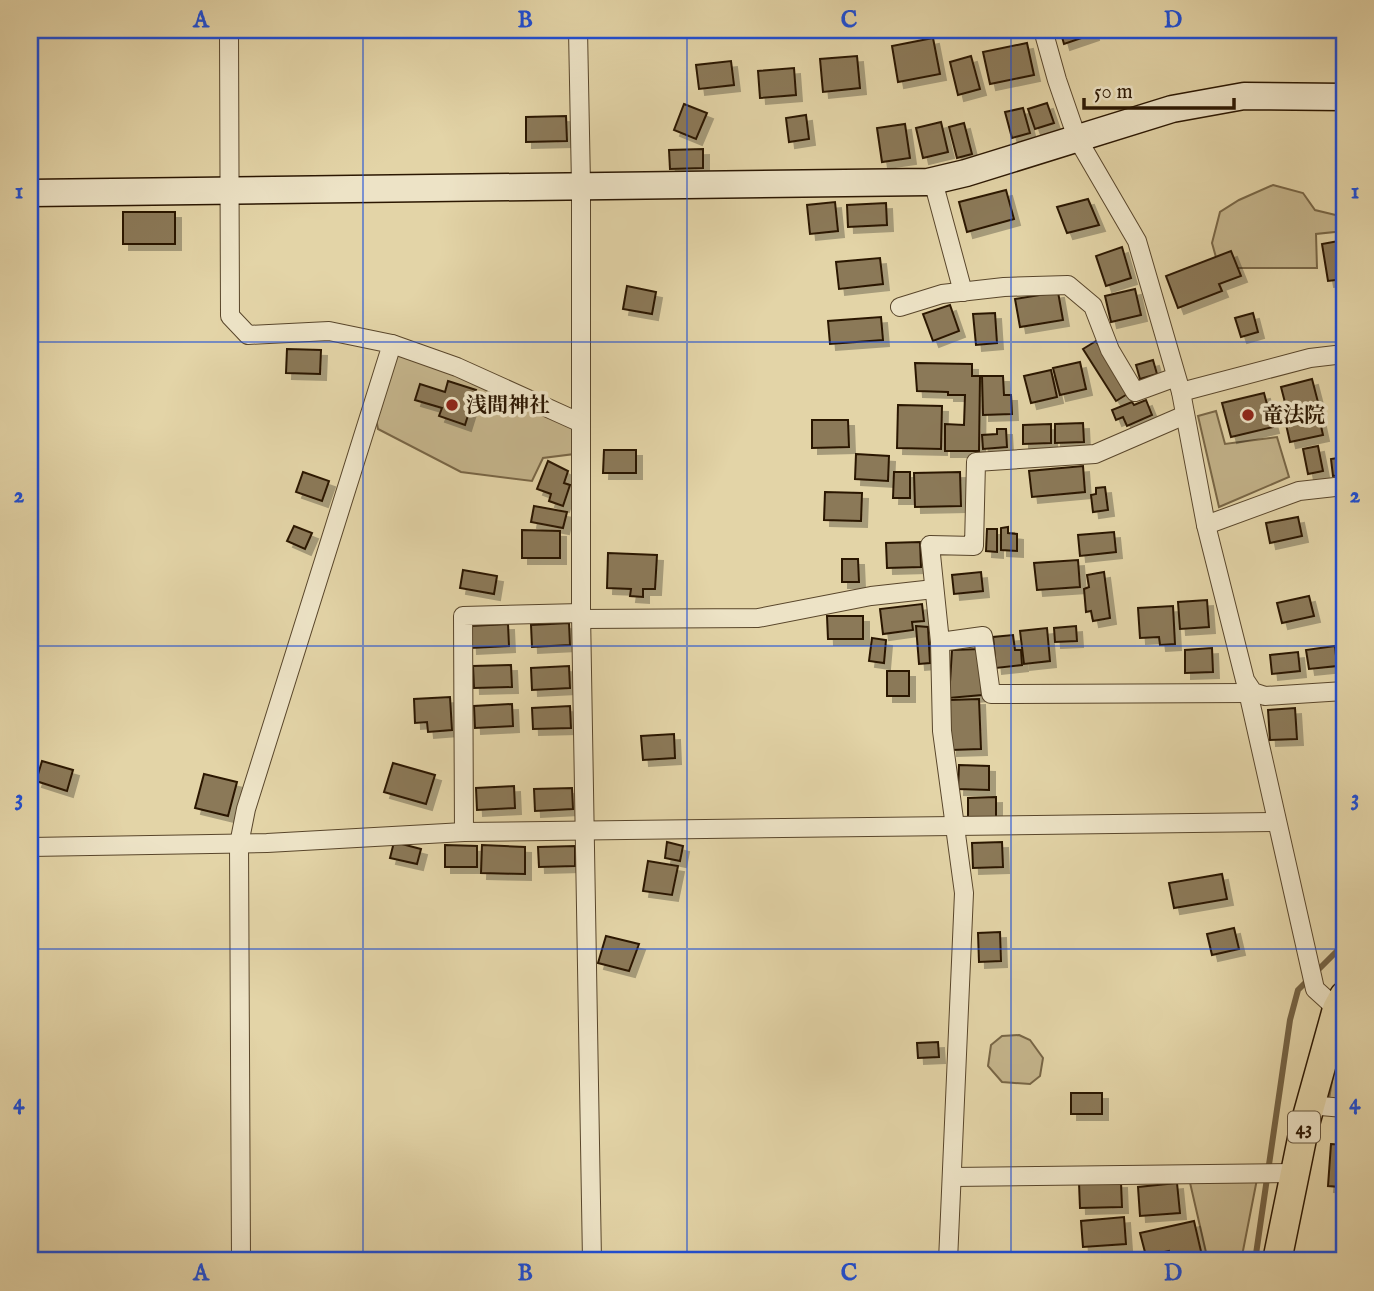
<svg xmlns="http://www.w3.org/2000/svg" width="1374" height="1291" font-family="'IM FELL English','Noto Serif JP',serif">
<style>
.green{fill:#c4b48b;stroke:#786646;stroke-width:2}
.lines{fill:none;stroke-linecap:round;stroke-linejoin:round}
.stream{stroke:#746243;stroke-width:6}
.building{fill:#8b7958;stroke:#2b1702;stroke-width:2;filter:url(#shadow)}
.street-casing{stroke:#59462b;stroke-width:20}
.secondary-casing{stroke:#2b1702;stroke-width:29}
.primary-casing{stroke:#2b1702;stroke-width:31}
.street{stroke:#ede3c6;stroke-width:18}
.secondary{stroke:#ede3c6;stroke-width:26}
.primary{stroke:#e3d4a7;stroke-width:28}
.grid{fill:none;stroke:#1d4ed8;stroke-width:2;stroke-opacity:0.55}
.poi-dot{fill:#8f2418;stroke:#ede3c6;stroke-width:2.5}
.labels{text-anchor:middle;stroke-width:7;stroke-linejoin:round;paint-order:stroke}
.shield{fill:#ede3c6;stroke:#65543d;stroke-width:2}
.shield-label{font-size:19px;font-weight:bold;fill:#2b1702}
.poi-label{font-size:21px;font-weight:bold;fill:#2b1702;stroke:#ede3c6;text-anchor:start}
.neatline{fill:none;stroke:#1d4ed8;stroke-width:2.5}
.grid-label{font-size:23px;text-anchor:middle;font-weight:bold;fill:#1d4ed8}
</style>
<defs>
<filter id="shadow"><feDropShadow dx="6" dy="6" stdDeviation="0" flood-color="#0004"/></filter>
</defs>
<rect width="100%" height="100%" fill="#e3d4a7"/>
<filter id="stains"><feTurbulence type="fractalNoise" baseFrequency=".00286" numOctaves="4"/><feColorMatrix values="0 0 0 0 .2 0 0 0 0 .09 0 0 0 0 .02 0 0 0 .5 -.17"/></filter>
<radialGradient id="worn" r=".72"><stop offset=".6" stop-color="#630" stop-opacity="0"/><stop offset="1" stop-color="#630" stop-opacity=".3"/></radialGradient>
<g class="green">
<polygon points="1273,185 1303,193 1315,210 1344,217 1344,231 1316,234 1317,268 1219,268 1212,243 1220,212 1239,200"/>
<polygon points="392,344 573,420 574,454 543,458 532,481 461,472 378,429 373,404"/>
<polygon points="1216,411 1225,444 1277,437 1289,477 1219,507 1198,416"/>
<polygon points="1019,1035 1030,1040 1043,1058 1040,1076 1030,1084 1002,1082 988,1066 991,1045 1002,1036"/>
<polygon points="1344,1036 1344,1101 1329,1099 1335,1062"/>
<polygon points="1188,1174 1258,1174 1241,1261 1208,1261"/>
</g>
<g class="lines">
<polyline class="stream" points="1255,1261 1290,1020 1298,990 1344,944"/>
</g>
<g class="building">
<polygon points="1060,30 1092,30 1093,34 1064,44"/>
<polygon points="933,38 940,74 898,82 892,46"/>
<polygon points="1027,43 1034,75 990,84 983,52"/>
<polygon points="857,56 860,88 823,92 820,59"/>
<polygon points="971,56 980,89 958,95 950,62"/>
<polygon points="731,61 734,85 699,89 696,65"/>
<polygon points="794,68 796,95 760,98 758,71"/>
<polygon points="1047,103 1054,123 1035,129 1028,109"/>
<polygon points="684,104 707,113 696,139 674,130"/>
<polygon points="1023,108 1030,133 1012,138 1005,112"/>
<polygon points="806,115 809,139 789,142 786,118"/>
<polygon points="566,116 567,141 526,142 526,117"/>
<polygon points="941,122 948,152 923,158 916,128"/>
<polygon points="964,123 972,154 957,158 949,127"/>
<polygon points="905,124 910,158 882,162 877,128"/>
<polygon points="703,149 703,168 670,169 669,150"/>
<polygon points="1006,190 1014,219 967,232 959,202"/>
<polygon points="1088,199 1099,225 1067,233 1057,207"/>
<polygon points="835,202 838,231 810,234 807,205"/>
<polygon points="886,203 887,225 848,227 847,205"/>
<rect x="123" y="212" width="52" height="32"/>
<polygon points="1344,240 1344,279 1328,281 1322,244"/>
<polygon points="1122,247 1131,278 1106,286 1096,256"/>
<polygon points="1231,251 1241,276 1219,284 1222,291 1178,308 1166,276"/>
<polygon points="880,258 883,284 839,289 836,262"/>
<polygon points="627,286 656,292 652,314 623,309"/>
<polygon points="1135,289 1141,315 1111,322 1105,296"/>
<polygon points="1058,292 1063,320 1020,327 1015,299"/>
<polygon points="950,305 959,331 933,341 923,314"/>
<polygon points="995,313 997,343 976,345 973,314"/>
<polygon points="1253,313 1258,332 1241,337 1235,318"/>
<polygon points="881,317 883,340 830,344 828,321"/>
<polygon points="1096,341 1129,393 1116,401 1083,349"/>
<polygon points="287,349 321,350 320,374 286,373"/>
<polygon points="1153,360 1157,374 1140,379 1136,365"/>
<polygon points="1080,362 1086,389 1060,395 1053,368"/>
<polygon points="915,363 972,364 972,376 980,376 979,451 945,451 945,424 964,425 965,395 948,395 948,392 917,391"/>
<polygon points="1051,370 1057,397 1031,403 1024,376"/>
<polygon points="982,376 1003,376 1004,395 1011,395 1012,414 983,415"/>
<polygon points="1312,379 1319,406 1288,414 1281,387"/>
<polygon points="448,381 476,390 465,425 439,416 442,408 415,400 420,384 445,392"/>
<polygon points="1264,393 1273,427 1231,437 1222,403"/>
<polygon points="1146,400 1152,415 1127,426 1123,417 1116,420 1112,410 1132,402 1134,405"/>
<polygon points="898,405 942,406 941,449 897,448"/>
<polygon points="1318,412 1323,435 1290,442 1285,420"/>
<polygon points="812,420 848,420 849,447 812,448"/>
<polygon points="1083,423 1084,442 1055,443 1055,424"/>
<polygon points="1051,424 1051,443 1023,444 1023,425"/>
<polygon points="997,429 1006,429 1007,447 983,449 982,435 997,434"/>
<polygon points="1318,446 1323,471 1308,474 1303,449"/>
<polygon points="604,450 636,450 636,473 603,473"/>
<polygon points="856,454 889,456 888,481 855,479"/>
<polygon points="1344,457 1344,475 1333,476 1331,459"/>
<polygon points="548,461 568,471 564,483 570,485 563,506 549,501 551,494 537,489"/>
<polygon points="1083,466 1085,492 1032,497 1029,471"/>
<polygon points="303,472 329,481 322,501 296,492"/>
<polygon points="894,472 910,472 910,498 893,498"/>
<polygon points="960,472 961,506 915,507 914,473"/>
<polygon points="1105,487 1108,510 1093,512 1091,495 1096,494 1096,488"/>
<polygon points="825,492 862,493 861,521 824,520"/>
<polygon points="534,506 567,512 563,528 531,522"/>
<polygon points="1298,517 1302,536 1270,543 1266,523"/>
<polygon points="294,526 312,533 305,549 287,541"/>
<polygon points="1008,527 1008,533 1017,534 1017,551 1001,550 1001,528"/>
<polygon points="987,529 997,529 997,552 986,551"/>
<polygon points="522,530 560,531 560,558 522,558"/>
<polygon points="1114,532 1116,552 1080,556 1078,535"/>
<polygon points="920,542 921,567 887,568 886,543"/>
<polygon points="608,553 657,555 655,589 643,589 643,597 630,596 631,589 607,588"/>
<polygon points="842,559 858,559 859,582 842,582"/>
<polygon points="1078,560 1080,587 1037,590 1034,563"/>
<polygon points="463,570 497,576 494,594 460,588"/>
<polygon points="981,572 983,591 954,594 952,575"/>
<polygon points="1104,572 1110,618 1093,621 1091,611 1086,612 1084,589 1089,587 1087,575"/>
<polygon points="1309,596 1314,616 1282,623 1277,603"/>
<polygon points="1207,600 1209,627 1180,629 1178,602"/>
<polygon points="922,604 924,621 912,622 913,630 883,634 880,609"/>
<polygon points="1173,606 1175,644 1160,645 1159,637 1140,638 1138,608"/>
<polygon points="827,616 863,616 863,639 828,639"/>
<polygon points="569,623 570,645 532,647 531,625"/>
<polygon points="508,624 509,646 471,648 470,626"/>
<polygon points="916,626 928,627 930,663 919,664"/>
<polygon points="1076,626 1077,641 1055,642 1054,628"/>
<polygon points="1047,628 1050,661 1024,664 1020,631"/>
<polygon points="1013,635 1015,650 1021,650 1022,665 996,668 993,637"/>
<polygon points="872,638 886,640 884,663 869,661"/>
<polygon points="1335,646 1337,666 1309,669 1306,650"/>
<polygon points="1212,648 1213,672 1185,673 1185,650"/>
<polygon points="980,649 982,695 949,698 952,650"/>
<polygon points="1298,652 1300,671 1272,674 1270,655"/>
<polygon points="511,665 512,687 474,688 473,666"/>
<polygon points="569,666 570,688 532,690 531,668"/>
<rect x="887" y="671" width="22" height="25"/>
<polygon points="450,697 452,730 428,732 427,722 415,723 414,699"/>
<polygon points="979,699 981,749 951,750 949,700"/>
<polygon points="512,704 513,726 475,728 474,706"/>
<polygon points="570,706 571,728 533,729 532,708"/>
<polygon points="1295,708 1297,739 1270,740 1268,710"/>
<polygon points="674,734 675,758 643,760 641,736"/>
<polygon points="42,761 73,770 67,791 36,781"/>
<polygon points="393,763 435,775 426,804 384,792"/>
<polygon points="959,765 989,766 989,790 958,789"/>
<polygon points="204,774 237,782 228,816 195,808"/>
<polygon points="514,786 515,808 477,810 476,788"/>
<polygon points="572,788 573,809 535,811 534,789"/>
<polygon points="996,797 996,817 968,817 968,798"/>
<polygon points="394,842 421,849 417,864 390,858"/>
<polygon points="667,842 683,846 680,861 665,858"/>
<polygon points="1002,842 1003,867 973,868 972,843"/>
<polygon points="445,845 477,846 477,867 445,867"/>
<polygon points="482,845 525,847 525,874 481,873"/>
<polygon points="575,846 575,866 539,867 538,847"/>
<polygon points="648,861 678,866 672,895 643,891"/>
<polygon points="1222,874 1227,899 1174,908 1169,883"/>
<polygon points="1234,928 1239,949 1212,955 1207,934"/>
<polygon points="1000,932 1001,961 979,962 978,933"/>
<polygon points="606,936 639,944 629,971 598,963"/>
<polygon points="938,1042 939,1057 918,1058 917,1043"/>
<rect x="1071" y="1093" width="31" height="21"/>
<polygon points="1331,1144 1344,1145 1344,1195 1340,1195 1340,1187 1328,1186"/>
<polygon points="1121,1182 1122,1207 1080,1208 1079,1183"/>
<polygon points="1177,1183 1180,1213 1140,1216 1138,1187"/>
<polygon points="1124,1217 1126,1244 1083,1247 1081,1221"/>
<polygon points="1194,1221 1203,1260 1171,1261 1169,1251 1146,1256 1140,1233"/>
</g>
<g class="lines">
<defs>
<g id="street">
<polyline points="229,30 230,316 248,335 329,331 392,344 246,809 239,844 241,1261"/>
<polyline points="578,30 581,185 581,613 592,1261"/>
<polyline points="1043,30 1057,80 1077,138 1137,241 1181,392 1206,525 1245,680 1253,692 1265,696 1344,691"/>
<polyline points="933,181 963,292"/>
<polyline points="900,307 942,294 1004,287 1068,285 1093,306 1110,350 1135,392 1176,377"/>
<polyline points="392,344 457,367 581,423"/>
<polyline points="1181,392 1310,358 1344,354"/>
<polyline points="1206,525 1299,491 1344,486"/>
<polyline points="581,619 758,618 871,596 934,589"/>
<polyline points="940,642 983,636 991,694 1248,693"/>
<polyline points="1246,683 1315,989 1337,1009"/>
<polyline points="464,832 463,616 581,613"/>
<polyline points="30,847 267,843 464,832 1276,822"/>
<polyline points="1309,1105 1344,1108"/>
<polyline points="952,1177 1294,1173"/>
<polyline points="948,1261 964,893 942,731 940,642 930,545 974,546 976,462 1095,454 1185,415"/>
</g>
<polyline id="secondary" points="30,193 928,182 966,173 1172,109 1244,96 1344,97"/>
<polyline id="primary" points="1277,1261 1305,1124 1337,1009 1344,996"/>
</defs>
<use href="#street" class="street-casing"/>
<use href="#secondary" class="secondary-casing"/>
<use href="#primary" class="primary-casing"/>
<use href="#street" class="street"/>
<use href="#secondary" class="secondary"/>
<use href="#primary" class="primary"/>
</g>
<path class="grid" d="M363,30V1261M687,30V1261M1011,30V1261M30,342H1344M30,646H1344M30,949H1344"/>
<g class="poi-dot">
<circle cx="452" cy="405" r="7"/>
<circle cx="1248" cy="415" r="7"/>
</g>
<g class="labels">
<rect class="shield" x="1288" y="1111.5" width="32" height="31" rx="5"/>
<g class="shield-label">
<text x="1304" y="1134">43</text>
</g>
<g class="poi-label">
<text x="466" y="412">浅間神社</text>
<text x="1262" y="422">竜法院</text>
</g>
</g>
<rect width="1374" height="1291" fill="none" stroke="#e3d4a7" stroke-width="77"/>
<path d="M1084 98v10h150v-10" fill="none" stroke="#2b1702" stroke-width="3.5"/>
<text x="1094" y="98" font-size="21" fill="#2b1702" stroke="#ede3c6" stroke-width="5" paint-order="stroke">50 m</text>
<rect x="38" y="38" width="1298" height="1214" class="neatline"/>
<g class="grid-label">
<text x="201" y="27">A</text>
<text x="525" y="27">B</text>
<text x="849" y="27">C</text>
<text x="1173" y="27">D</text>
<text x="19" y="198">1</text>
<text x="1355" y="198">1</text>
<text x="19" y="502">2</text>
<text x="1355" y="502">2</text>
<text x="19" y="805">3</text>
<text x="1355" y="805">3</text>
<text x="19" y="1109">4</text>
<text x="1355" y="1109">4</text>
<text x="201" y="1280">A</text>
<text x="525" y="1280">B</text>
<text x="849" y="1280">C</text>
<text x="1173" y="1280">D</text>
</g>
<rect width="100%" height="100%" filter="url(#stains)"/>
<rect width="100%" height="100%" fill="url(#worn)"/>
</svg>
